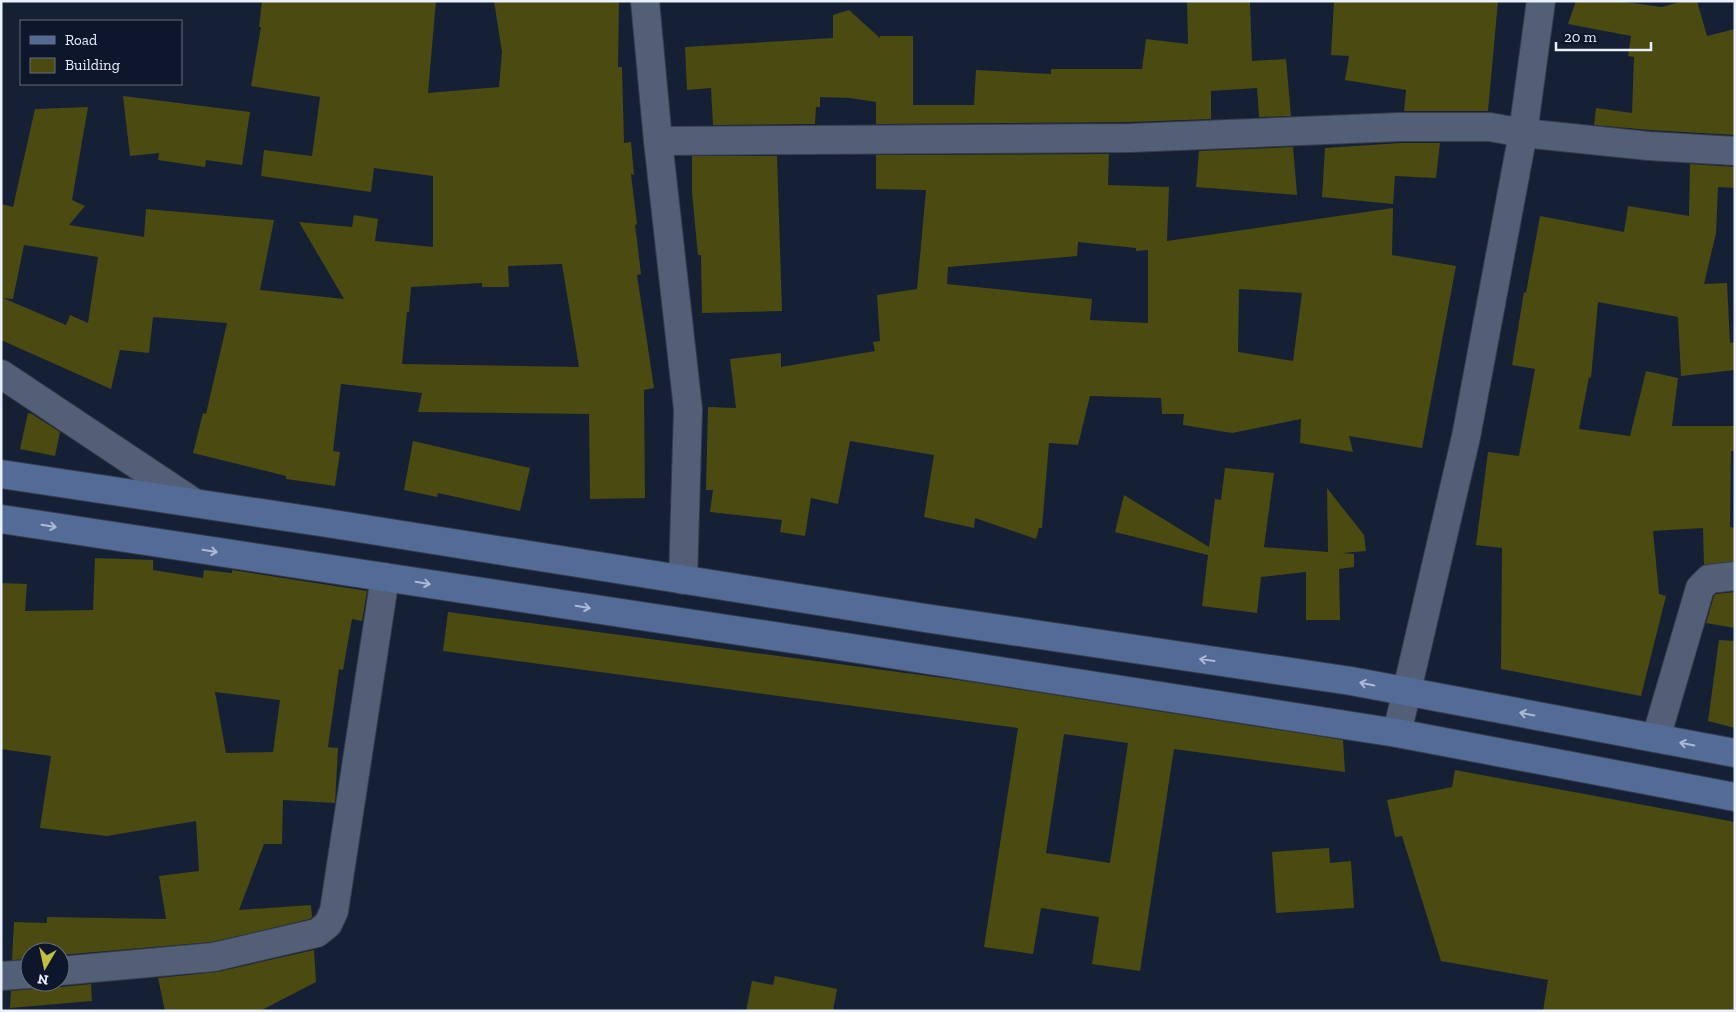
<svg xmlns="http://www.w3.org/2000/svg" width="1736" height="1012" font-family="'Zilla Slab',serif">
<style>
.building{fill:#4b4a11;fill-rule:evenodd}
.lines{fill:none;stroke-linecap:round;stroke-linejoin:round}
.street-casing{stroke:#363c4d;stroke-width:30}
.secondary-casing{stroke:#363c4d;stroke-width:30}
.street{stroke:#535f77;stroke-width:28}
.secondary{stroke:#546a97;stroke-width:28}
.oneway{stroke:#adbad5}
</style>
<rect width="100%" height="100%" fill="#162034"/>
<g class="building">
<path d="M262,1H436L428,93L499,87L502,52L494,1H619L618,67H622L624,143L631,142L634,175L631,174L637,224L635,225L641,274L637,275L654,388L644,390L645,498L590,499L589,414L418,412L422,393L341,384L333,451L340,452L335,486L286,479V476L193,453L203,413L206,414L227,323L153,317L149,353L120,350L111,389L1,340V204L13,207L35,109L88,107L72,200L85,206L69,225L144,237L146,209L274,220L260,290L344,299L299,222L352,227L354,215L378,219L375,241L433,247V176L374,168L371,192L261,176L264,150L312,156L320,97L251,86L261,27H259ZM24,245L98,257L88,323L70,315L66,325L3,298L13,299ZM562,264L579,367L402,364L407,312H409L411,287L482,283V287H509L508,266Z"/>
<polygon points="1187,1 1250,1 1252,61 1286,59 1291,116 1259,117 1257,88 1211,91 1211,119 1130,122 876,124 876,102 850,98 820,97 820,107 816,107 815,124 713,125 711,88 687,90 685,47 833,38 833,15 849,10 880,38 880,36 913,36 913,105 974,105 976,70 1051,74 1051,69 1142,69 1146,39 1188,44"/>
<polygon points="1334,1 1498,1 1488,111 1404,111 1406,90 1345,80 1349,56 1331,55"/>
<polygon points="1576,1 1617,1 1662,7 1683,1 1697,1 1707,36 1735,29 1735,135 1650,130 1594,125 1596,108 1632,113 1634,57 1628,56 1631,36 1568,24"/>
<polygon points="123,96 250,112 242,165 206,160 205,167 158,160 159,153 130,156"/>
<polygon points="1401,143 1440,143 1436,178 1395,176 1393,204 1322,197 1325,148"/>
<polygon points="1293,147 1297,195 1196,187 1199,151"/>
<path d="M1109,154L1108,185L1169,187L1167,241L1393,208L1392,255L1456,266L1422,448L1349,436L1353,452L1300,443L1301,419L1232,433L1183,425L1184,414H1162L1161,398L1090,396L1078,445L1049,443L1042,528H1039L1036,539L975,518L974,528L924,517L934,455L850,441L838,504L811,498L805,536L780,532L782,520L710,512L713,490H706L708,407L736,408L730,359L781,353V367L875,351L873,342L880,341L877,295L917,289L926,190L876,189V155ZM1078,242L1136,248V251L1148,250V323L1090,320L1092,299L947,284L948,267L1077,256ZM1239,289L1302,293L1293,361L1238,352Z"/>
<polygon points="692,156 777,156 782,311 702,313 701,255 698,255 692,192"/>
<polygon points="1690,164 1735,167 1735,188 1718,187 1716,233 1704,284 1727,283 1730,343 1735,342 1735,370 1681,376 1678,317 1598,302 1591,378 1589,377 1579,429 1630,436 1646,371 1678,378 1672,426 1735,426 1735,451 1731,451 1730,527 1735,528 1735,561 1704,565 1703,528 1653,531 1659,594 1666,596 1641,696 1501,669 1502,548 1476,545 1488,452 1519,456 1535,369 1512,365 1524,292 1526,293 1540,216 1624,232 1628,206 1689,216"/>
<polygon points="28,413 32,414 60,432 55,456 20,449"/>
<polygon points="413,441 530,468 520,511 438,493 437,497 404,490"/>
<polygon points="1225,468 1274,473 1264,547 1328,552 1327,488 1364,535 1366,551 1342,553 1354,554 1354,567 1339,569 1340,620 1306,620 1306,572 1261,577 1257,613 1202,606 1208,555 1115,532 1124,495 1209,547 1215,499 1221,500"/>
<path d="M95,558L153,560V570L203,578L204,570L232,573V570L367,591L362,621L352,619L343,670L339,669L328,747L338,748L335,803L283,800L282,844H264L239,910L311,905L312,917L310,919L212,942L60,955V952H30V959L12,960L14,922L47,923V917L166,919L159,876L199,871L196,821L107,836L40,828L51,756L1,749V583L27,584L25,611L93,610ZM215,692L280,700L273,752L226,753Z"/>
<polygon points="1735,592 1735,628 1706,623 1714,596 1716,594"/>
<path d="M448,612L958,680L1343,740L1345,772L1174,749L1140,971L1092,964L1099,917L1041,908L1033,954L984,947L1018,728L443,651ZM1064,734L1128,743L1110,863L1046,853Z"/>
<polygon points="1719,640 1735,641 1735,728 1708,721"/>
<polygon points="1455,770 1735,822 1735,1011 1543,1011 1548,980 1441,961 1402,836 1395,837 1387,800 1452,787"/>
<polygon points="1329,848 1330,863 1351,861 1354,908 1276,913 1272,852"/>
<polygon points="314,950 316,982 260,1011 165,1011 158,978 217,972"/>
<polygon points="775,976 837,989 833,1011 746,1011 752,981 773,985"/>
<polygon points="43,982 50,982 54,985 61,987 91,984 92,1001 10,1008 11,991 32,989 38,987"/>
</g>
<g class="lines">
<defs>
<g id="street">
<polyline points="645,1 658,141 688,409 683,580"/>
<polyline points="658,141 1130,138 1400,127 1490,127 1523,133 1649,146 1735,151"/>
<polyline points="1,374 193,502"/>
<polyline points="1397,733 1466,437 1523,133 1541,1"/>
<polyline points="1656,738 1700,588 1709,579 1735,576"/>
<polyline points="60,971 214,957 317,933 328,924 334,911 385,577"/>
<polyline points="1,976 30,974"/>
</g>
<g id="secondary">
<polyline points="1,474 327,523 925,618 1351,681 1735,753"/>
<polyline points="1,519 813,642 1397,733 1735,797"/>
</g>
</defs>
<use href="#street" class="street-casing"/>
<use href="#secondary" class="secondary-casing"/>
<use href="#street" class="street"/>
<use href="#secondary" class="secondary"/>
</g>
<defs><path id="oneway-shaft" d="M-6 0H5M1.5-3L5.5 0L1.5 3" fill="none" stroke-width="1.6" stroke-linecap="round" stroke-linejoin="round" transform="scale(1.25)"/></defs>
<g class="oneway">
<use href="#oneway-shaft" transform="translate(49 526) rotate(9)"/>
<use href="#oneway-shaft" transform="translate(210 551) rotate(9)"/>
<use href="#oneway-shaft" transform="translate(423 583) rotate(9)"/>
<use href="#oneway-shaft" transform="translate(583 607) rotate(9)"/>
<use href="#oneway-shaft" transform="translate(1207 660) rotate(-172)"/>
<use href="#oneway-shaft" transform="translate(1367 684) rotate(-169)"/>
<use href="#oneway-shaft" transform="translate(1527 714) rotate(-169)"/>
<use href="#oneway-shaft" transform="translate(1687 744) rotate(-169)"/>
</g>
<rect width="1736" height="1012" fill="none" stroke="#e9f0ff" stroke-width="5"/>
<rect x="20" y="20" width="162" height="65" fill="#0d162a" stroke="#656d7f"/>
<rect x="30" y="36" width="25" height="8" fill="#546a97" stroke="#656d7f"/>
<text x="65" y="45" font-size="15" fill="#e9f0ff">Road</text>
<rect x="30" y="58" width="25" height="15" fill="#4b4a11" stroke="#656d7f"/>
<text x="65" y="70" font-size="15" fill="#e9f0ff">Building</text>
<g transform="translate(45 967) rotate(189)"><circle r="24" fill="#0d162a" stroke="#656d7f"/>
<path d="M0-4L9 19L0 12L-9 19Z" fill="#c1be40"/>
<text y="-8" font-size="14" font-weight="bold" text-anchor="middle" fill="#e9f0ff">N</text>
</g>
<path d="M1556 42v8h95v-8" fill="none" stroke="#e9f0ff" stroke-width="2.5"/>
<text x="1564" y="42" font-size="15" fill="#e9f0ff" stroke="#0d162a" stroke-width="4" paint-order="stroke">20 m</text>
</svg>
